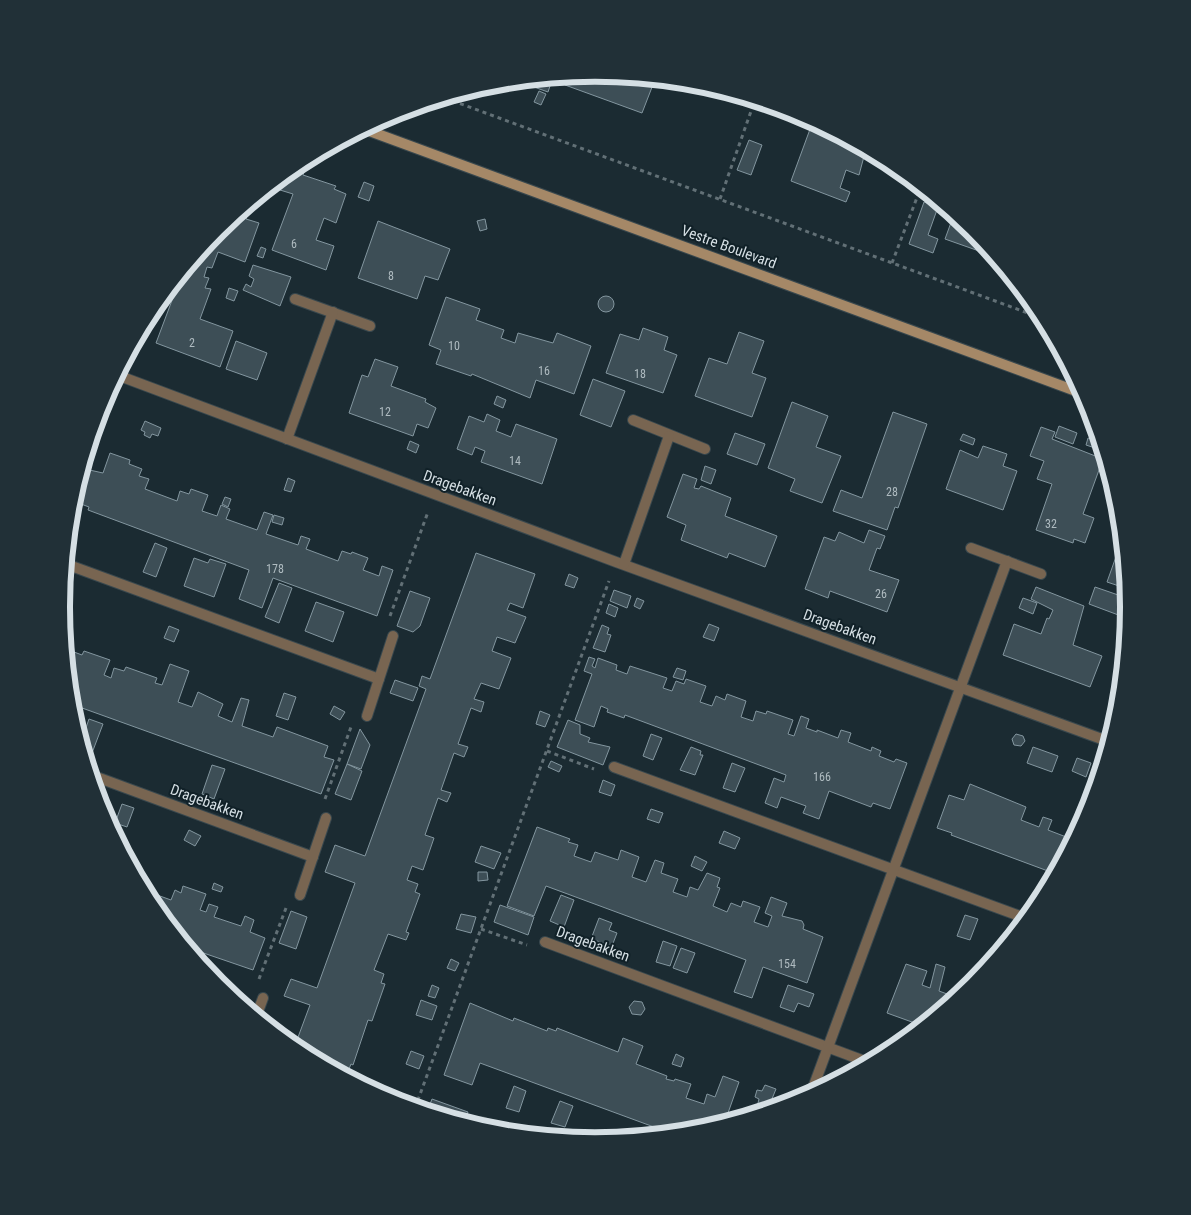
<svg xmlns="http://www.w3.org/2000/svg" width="1191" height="1215" font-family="'Roboto Condensed',sans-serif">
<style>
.building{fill:#3d4e56;stroke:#83969f}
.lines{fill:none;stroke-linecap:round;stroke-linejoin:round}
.street-casing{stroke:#39484e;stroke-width:12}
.secondary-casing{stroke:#39484e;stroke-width:12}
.path{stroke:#627076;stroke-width:3;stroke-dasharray:4 4;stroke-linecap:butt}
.street{stroke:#786551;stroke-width:10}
.secondary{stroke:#a58867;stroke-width:10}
.labels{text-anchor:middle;stroke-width:4;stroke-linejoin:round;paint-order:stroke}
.number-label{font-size:12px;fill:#afbbc0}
.street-label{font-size:15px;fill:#d5dfe4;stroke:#112128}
.rim{fill:none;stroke:#d5dfe4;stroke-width:6}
</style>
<rect width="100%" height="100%" fill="#1b2b32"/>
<g class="building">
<polygon points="596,73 647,78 654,82 642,113 565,85 569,76"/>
<polygon points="553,77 548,92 517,81"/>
<polygon points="539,91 546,94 541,105 534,102"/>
<polygon points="813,121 866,149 859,175 846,170 840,188 850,192 846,202 791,181"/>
<polygon points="749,140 762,145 751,175 737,170"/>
<polygon points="307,159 303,175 336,186 334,189 346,194 336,223 324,218 316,240 334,246 326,270 272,250 293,194 280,190 286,173"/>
<polygon points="364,182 374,186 369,201 358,197"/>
<polygon points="924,202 938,207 928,235 938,239 933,253 909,244"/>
<polygon points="247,206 250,207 246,219 259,223 245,262 218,252 212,268 207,267 204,277 209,278 205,288 211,289 200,319 233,331 220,367 156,343 180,279 185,281 189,271 185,270 218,230"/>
<polygon points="953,217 963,221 973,230 996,257 945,239"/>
<polygon points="485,219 487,229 480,231 477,221"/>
<polygon points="378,221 450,249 438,280 425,276 417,299 358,278"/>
<polygon points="261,247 266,249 263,258 257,256"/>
<polygon points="253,265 291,277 280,306 243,290 246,284 251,287 254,279 249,276"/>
<polygon points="229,288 238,291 234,301 226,298"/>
<circle cx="606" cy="304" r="8"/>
<polygon points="446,297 480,309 476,320 504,330 501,338 515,343 518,333 553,343 557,333 591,346 574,394 536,380 530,398 472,374 471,376 436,364 441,350 429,345"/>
<polygon points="643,328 668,337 664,350 677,355 663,393 606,373 620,334 639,340"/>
<polygon points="739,332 764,341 752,373 766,378 752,417 695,396 709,358 727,364"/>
<polygon points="236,341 267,353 257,380 226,369"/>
<polygon points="375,359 398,367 391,386 426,399 425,402 436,408 428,428 417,424 413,436 349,413 362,375 368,377"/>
<polygon points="593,379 625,391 611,427 580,415"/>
<polygon points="497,396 506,400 503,408 494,404"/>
<polygon points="792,402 828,416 816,447 841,456 822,503 790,491 795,479 768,468"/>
<polygon points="893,412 927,424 898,508 895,507 887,530 833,511 841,490 862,498"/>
<polygon points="487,414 500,420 496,431 511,437 516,424 557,439 542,484 481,462 485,451 475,447 472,455 457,449 469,416 484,422"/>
<polygon points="145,421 161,428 158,436 152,434 150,438 144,435 145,432 141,430"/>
<polygon points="1059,426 1077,433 1073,444 1055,437"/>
<polygon points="1041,427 1055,432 1052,439 1103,459 1083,514 1094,518 1085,543 1074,539 1073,543 1036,530 1052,484 1037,479 1044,461 1030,456"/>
<polygon points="735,433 765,444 757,465 727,454"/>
<polygon points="963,434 975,439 973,445 960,440"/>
<polygon points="1088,438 1101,442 1098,449 1086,445"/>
<polygon points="410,441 419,445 416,453 407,449"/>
<polygon points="983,446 1007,454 1003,466 1017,471 1003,510 946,489 960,450 978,458"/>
<polygon points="110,453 130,460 129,464 142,469 139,476 149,479 145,489 177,501 180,491 189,494 191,489 208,495 202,511 217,516 221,505 230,509 226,519 257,530 264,512 273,515 266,534 298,545 301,536 310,539 306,549 338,561 342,551 351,554 352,552 368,558 363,570 379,576 382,566 393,570 377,616 273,578 262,608 239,599 249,570 88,510 89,507 73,501 85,469 103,473"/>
<polygon points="705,466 716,470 711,484 701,480"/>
<polygon points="683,474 697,479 694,488 699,489 701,486 731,498 725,516 777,536 765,567 729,553 727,558 681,540 686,525 667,517"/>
<polygon points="288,478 295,481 291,492 284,490"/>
<polygon points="225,497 231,499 228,507 222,504"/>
<polygon points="274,515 284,518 282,525 272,522"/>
<polygon points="869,530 885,536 880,549 877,548 869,570 899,580 887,612 830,591 828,598 805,589 824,537 835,541 839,532 864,543"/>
<polygon points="1123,537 1128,589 1107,582"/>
<polygon points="155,543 167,548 156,577 143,572"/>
<polygon points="476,553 535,574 523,608 510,603 507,610 526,617 515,643 497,637 492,651 511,658 499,689 481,683 474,699 484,702 481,712 471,708 458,744 468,747 464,757 454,753 441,790 451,793 447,802 438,798 425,835 434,838 423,870 412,866 407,880 418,884 415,892 420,894 406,932 409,933 406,940 388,934 374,970 384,974 381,983 385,984 372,1021 368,1020 353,1065 351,1064 347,1074 337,1072 294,1048 310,1005 284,996 291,979 317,988 355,883 325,872 335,845 365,856 426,689 419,686 422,676 430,679"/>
<polygon points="194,558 208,563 210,559 226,564 214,597 184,586"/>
<polygon points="569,574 578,578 574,588 565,585"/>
<polygon points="279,583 292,588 279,623 265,617"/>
<polygon points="1036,587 1084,606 1073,645 1102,656 1090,687 1003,655 1014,624 1041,634 1047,618 1049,619 1053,610 1031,599"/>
<polygon points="1095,587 1124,597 1129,596 1129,619 1089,604"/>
<polygon points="614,590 631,596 627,608 610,601"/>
<polygon points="410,591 430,598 420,626 413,632 397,626"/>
<polygon points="637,598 644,601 640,609 634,606"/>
<polygon points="1023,598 1037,603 1033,614 1019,608"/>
<polygon points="316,602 344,612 333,642 305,631"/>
<polygon points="609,604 618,608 615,617 606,613"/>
<polygon points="709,624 719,628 714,641 703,637"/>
<polygon points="602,625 609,628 607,634 611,635 605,652 593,648"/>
<polygon points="169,626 179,630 174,642 164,638"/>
<polygon points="84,651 110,660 104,675 111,678 114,668 124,671 126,667 157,678 155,683 162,685 170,664 189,671 178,702 192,707 198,692 223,704 218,716 232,722 241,698 249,700 242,726 273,737 277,727 328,746 324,757 334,760 321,794 71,704 66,661 71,662 74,652 82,655"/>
<polygon points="589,657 595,659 592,666 595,668 598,658 617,665 616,670 627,674 630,666 667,678 663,688 672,691 676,681 684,684 686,679 706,686 700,702 712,706 716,696 725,700 727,694 746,701 741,717 753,721 756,711 766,714 767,711 793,720 788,734 794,736 801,716 809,719 806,728 817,732 817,730 838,738 841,730 851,733 848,742 871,751 872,747 881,751 879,756 894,762 896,759 907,763 890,809 873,803 871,807 829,791 819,819 803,813 806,806 781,797 777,808 765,803 774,778 784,782 786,775 625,715 624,718 607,712 608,709 601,706 594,727 575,720 592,674 584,671"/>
<polygon points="677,668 686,671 683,680 673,677"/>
<polygon points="395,680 418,688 413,701 390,693"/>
<polygon points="284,693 296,697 288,720 276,716"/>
<polygon points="334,706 345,712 340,720 330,714"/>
<polygon points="540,711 550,715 545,727 536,724"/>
<polygon points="89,719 103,724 92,753 83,750 81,742"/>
<polygon points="568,720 580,725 580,734 590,738 588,742 610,747 603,765 557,747"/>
<polygon points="360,729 370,745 361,769 347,764"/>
<polygon points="651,734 662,738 653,760 643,756"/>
<polygon points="1016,734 1023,736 1025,741 1021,746 1014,745 1012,739"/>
<polygon points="691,747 701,751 700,755 703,755 695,775 680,770"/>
<polygon points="1033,747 1058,756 1052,772 1027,763"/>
<polygon points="1077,758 1091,763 1086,777 1072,771"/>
<polygon points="551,761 562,766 559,772 548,767"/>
<polygon points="732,763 745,768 735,792 723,788"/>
<polygon points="347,764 362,771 351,800 335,794"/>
<polygon points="212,765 225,769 214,799 202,794"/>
<polygon points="603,780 615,785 611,796 599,792"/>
<polygon points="970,784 1026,807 1021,820 1039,827 1043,817 1052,820 1048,830 1074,840 1056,874 951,835 952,833 937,828 949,795 964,800"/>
<polygon points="122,804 134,808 127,827 115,823"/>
<polygon points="1081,804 1090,808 1077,834 1070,832"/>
<polygon points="651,809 663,813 659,823 647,819"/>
<polygon points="537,827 570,839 568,842 578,845 574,856 591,862 595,852 618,860 621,850 639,857 632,877 646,882 655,860 664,863 661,873 678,879 673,892 687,897 690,887 698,890 707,873 720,878 717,887 720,888 713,906 727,912 731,903 741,907 743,901 760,907 754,922 768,927 772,916 765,913 771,897 787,903 782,916 802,921 804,925 803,929 823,937 807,983 763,967 752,998 734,992 746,960 546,886 534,916 507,906"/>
<polygon points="189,830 201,836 195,846 184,840"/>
<polygon points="724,831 740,838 735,849 719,843"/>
<polygon points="481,846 501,853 494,869 475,862"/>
<polygon points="695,856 707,862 702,871 691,866"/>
<polygon points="478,872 487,872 488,880 478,881"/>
<polygon points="141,878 149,881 146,891 171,900 175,890 181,893 183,886 206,894 200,910 206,912 209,904 218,907 214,917 241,926 245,916 254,920 250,932 265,938 253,970 186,947 151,904 139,882"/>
<polygon points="214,883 223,887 221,892 212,889"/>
<polygon points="561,895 574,900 564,927 550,921"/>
<polygon points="500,905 534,917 528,935 494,922"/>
<polygon points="291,911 307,917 296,949 279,943"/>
<polygon points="461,914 476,917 471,933 456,929"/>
<polygon points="965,915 978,919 970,940 957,936"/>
<polygon points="599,918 612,923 609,930 617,933 612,946 591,939"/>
<polygon points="663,941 677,946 670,966 656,962"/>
<polygon points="681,948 695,953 687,973 673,968"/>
<polygon points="451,959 459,963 455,971 447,968"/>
<polygon points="906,964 927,971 922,985 930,988 936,964 945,967 939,991 958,998 923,1026 887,1013"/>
<polygon points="432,985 439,988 435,998 428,996"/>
<polygon points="788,985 814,994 809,1007 798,1003 794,1012 780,1007"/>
<polygon points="421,1000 437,1006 432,1020 416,1015"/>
<polygon points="634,1001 642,1002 645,1009 641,1015 632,1014 629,1007"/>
<polygon points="470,1003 513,1021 514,1018 547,1031 548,1028 556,1031 557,1028 618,1052 623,1038 643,1046 636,1064 667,1076 666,1079 674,1081 675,1079 691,1084 686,1098 704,1104 707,1094 715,1097 723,1076 739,1082 728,1113 742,1119 699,1132 673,1134 480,1063 472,1085 444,1075"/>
<polygon points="411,1051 424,1056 419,1069 406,1064"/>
<polygon points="676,1054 684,1058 681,1067 672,1064"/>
<polygon points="765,1085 776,1089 767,1111 757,1107 759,1099 755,1097 757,1090 762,1091"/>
<polygon points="514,1086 526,1091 519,1112 506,1108"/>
<polygon points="432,1099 468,1112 464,1123 427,1112"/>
<polygon points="560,1101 573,1106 565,1127 551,1123"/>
<polygon points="748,1109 758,1114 745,1118"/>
<polygon points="643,1129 655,1134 655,1136 640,1137"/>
</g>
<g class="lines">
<defs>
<g id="street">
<polyline points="295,299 370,326"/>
<polyline points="117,375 616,562 1110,742"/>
<polyline points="633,420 705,449"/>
<polyline points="287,439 333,312"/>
<polyline points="971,548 1041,574"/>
<polyline points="66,564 379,679"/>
<polyline points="624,564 669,436"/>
<polyline points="367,716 393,636"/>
<polyline points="614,767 1028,919"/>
<polyline points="91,775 313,857"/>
<polyline points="300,895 326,818"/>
<polyline points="545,942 870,1063"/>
<polyline points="256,1017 263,998"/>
<polyline points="810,1096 1007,561"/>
<polyline points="481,1122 512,1133"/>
</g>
<polyline id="secondary" points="364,129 1084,394"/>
</defs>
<use href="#street" class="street-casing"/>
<use href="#secondary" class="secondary-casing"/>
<g class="path">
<polyline points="445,98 1044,319"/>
<polyline points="720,199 755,100"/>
<polyline points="892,263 921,187"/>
<polyline points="390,616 428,512"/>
<polyline points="547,751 594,769"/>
<polyline points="325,799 351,727"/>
<polyline points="481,929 527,945"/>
<polyline points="259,979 286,908"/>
<polyline points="415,1108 609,581"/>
</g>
<use href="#street" class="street"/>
<use href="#secondary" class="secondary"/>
</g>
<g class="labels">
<g class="number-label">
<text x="294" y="248">6</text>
<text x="391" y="280">8</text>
<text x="192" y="347">2</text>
<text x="454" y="350">10</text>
<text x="544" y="375">16</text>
<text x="640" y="378">18</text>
<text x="385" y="416">12</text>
<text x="515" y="465">14</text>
<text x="892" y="496">28</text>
<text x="1051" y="528">32</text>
<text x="275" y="573">178</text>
<text x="881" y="598">26</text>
<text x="822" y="781">166</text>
<text x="787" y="968">154</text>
</g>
<g class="street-label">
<text transform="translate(729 247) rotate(20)" y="5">Vestre Boulevard</text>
<text transform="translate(460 488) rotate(20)" y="5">Dragebakken</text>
<text transform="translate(840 627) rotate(20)" y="5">Dragebakken</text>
<text transform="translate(207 802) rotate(20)" y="5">Dragebakken</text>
<text transform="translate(593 944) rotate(20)" y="5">Dragebakken</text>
</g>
</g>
<path d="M0 0H1191V1215H0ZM70 607a525 525 0 1 1 1050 0a525 525 0 1 1-1050 0Z" fill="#213037" fill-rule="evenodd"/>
<path class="rim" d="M70 607a525 525 0 1 1 1050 0a525 525 0 1 1-1050 0Z"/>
</svg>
